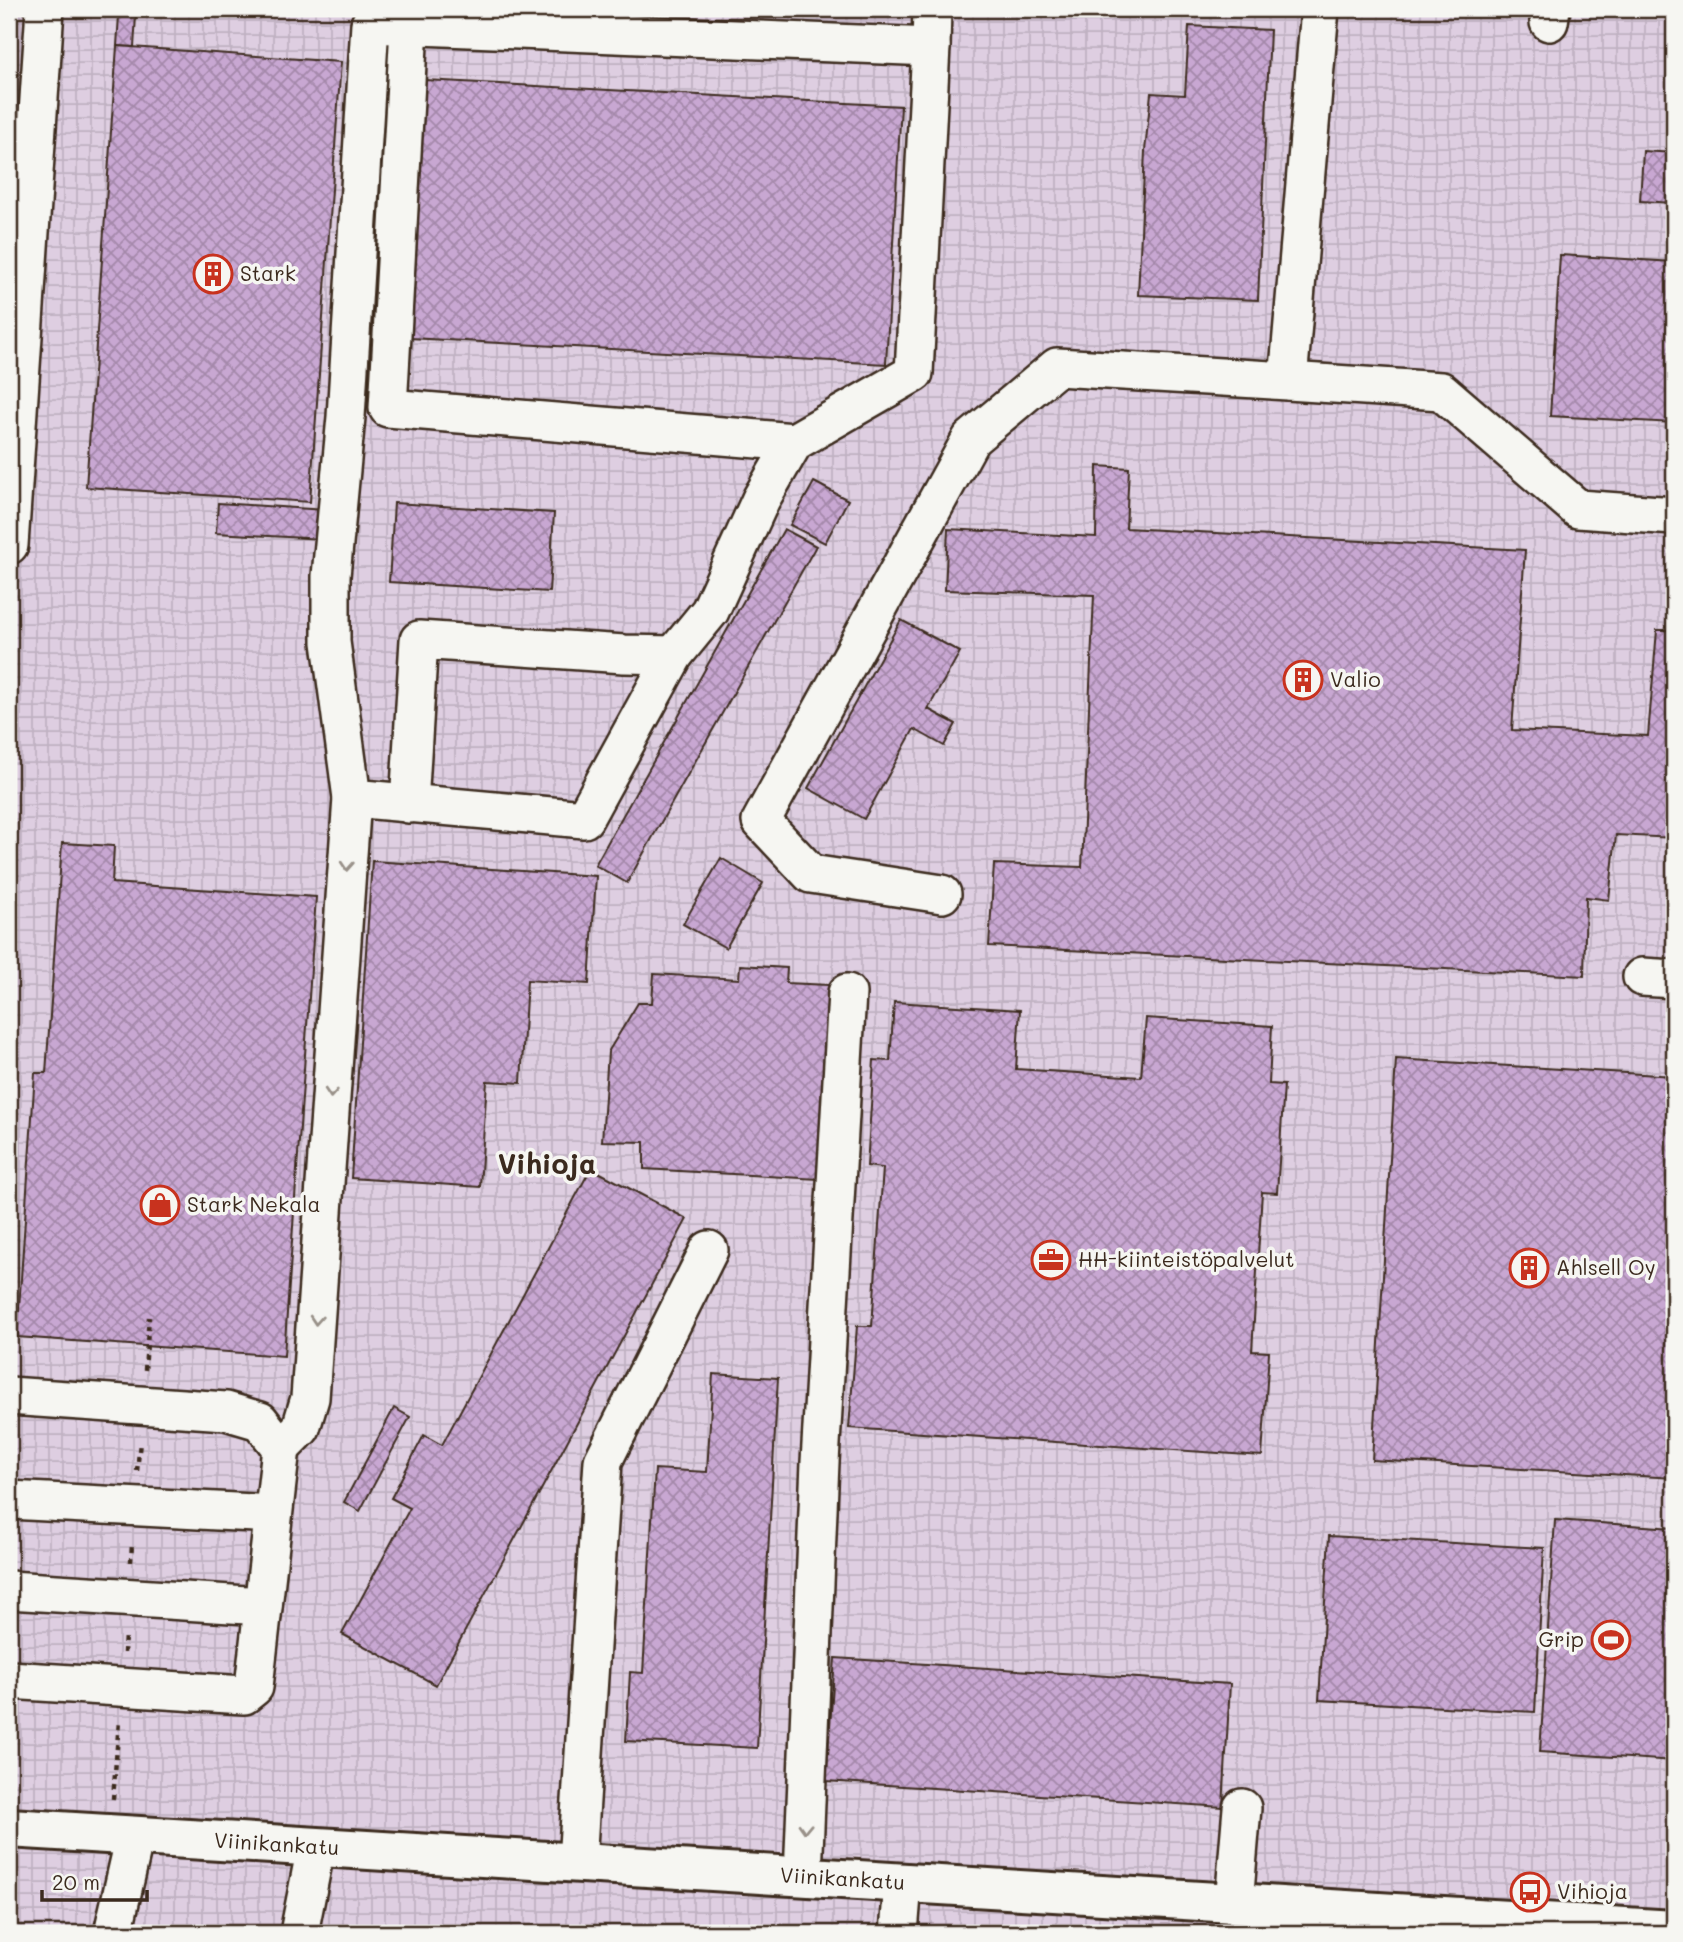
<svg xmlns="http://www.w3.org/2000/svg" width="1683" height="1942" font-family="Mali,sans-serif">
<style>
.industrial{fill:url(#industrial-grid)}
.building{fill:url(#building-cross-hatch);stroke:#3b2a1e;stroke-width:2}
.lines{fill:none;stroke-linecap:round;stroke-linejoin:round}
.minor-casing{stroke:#3b2a1e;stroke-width:42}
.major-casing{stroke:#3b2a1e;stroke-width:44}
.path{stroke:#3b2a1e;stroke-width:4.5;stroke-dasharray:5 5;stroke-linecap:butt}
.minor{stroke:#f6f6f2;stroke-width:37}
.major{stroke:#f6f6f2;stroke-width:38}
.oneway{stroke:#989088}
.labels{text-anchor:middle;stroke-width:7;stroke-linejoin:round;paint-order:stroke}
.poi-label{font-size:21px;fill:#3b2a1e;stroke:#f6f6f2;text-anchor:start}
.street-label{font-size:21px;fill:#3b2a1e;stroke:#f6f6f2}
.district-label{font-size:28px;font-weight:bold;fill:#3b2a1e;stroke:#f6f6f2}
</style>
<defs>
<pattern id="industrial-grid" width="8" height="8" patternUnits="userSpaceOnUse" patternTransform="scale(1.75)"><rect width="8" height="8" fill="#decee1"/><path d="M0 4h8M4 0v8" fill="none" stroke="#bfb1c1"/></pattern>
<pattern id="building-cross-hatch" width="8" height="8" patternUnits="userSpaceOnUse" patternTransform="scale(1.75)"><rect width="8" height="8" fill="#c8a7d2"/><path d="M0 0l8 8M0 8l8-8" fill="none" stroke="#a488aa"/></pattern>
</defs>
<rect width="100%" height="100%" fill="#e8dee8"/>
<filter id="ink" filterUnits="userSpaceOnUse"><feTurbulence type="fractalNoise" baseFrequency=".0143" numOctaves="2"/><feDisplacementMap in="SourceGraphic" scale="14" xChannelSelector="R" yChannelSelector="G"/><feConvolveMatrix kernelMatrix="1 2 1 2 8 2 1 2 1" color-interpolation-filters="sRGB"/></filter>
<g filter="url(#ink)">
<polygon class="industrial" points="9,9 1444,9 1674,21 1674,1933 9,1933"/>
<g class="building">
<polygon points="119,15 136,16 134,47 117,46"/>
<polygon points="1189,26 1270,30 1258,300 1138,295 1145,151 1151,93 1185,95"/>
<polygon points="117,46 341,62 310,502 86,487"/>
<polygon points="425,80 901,106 886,364 410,338"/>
<polygon points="1643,151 1674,153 1674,203 1640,201"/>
<polygon points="1560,255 1674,262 1674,423 1550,416"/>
<polygon points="1097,466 1129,468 1126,528 1525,550 1512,730 1648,736 1657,630 1674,630 1674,838 1616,835 1609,900 1586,897 1584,976 989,946 994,864 1082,867 1094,595 945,590 948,529 1096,537"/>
<polygon points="814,482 848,500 825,543 790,525"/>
<polygon points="218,503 325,510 323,539 216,533"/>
<polygon points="394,503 554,513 549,592 389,582"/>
<polygon points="784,529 816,546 627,883 595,865"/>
<polygon points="901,620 960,652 928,709 956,724 944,746 914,729 864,819 808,788"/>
<polygon points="62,843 114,846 112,883 316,897 284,1356 17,1337 35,1073 46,1073"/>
<polygon points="721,858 763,883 726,948 683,924"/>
<polygon points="372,861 596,876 589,984 527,980 521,1083 487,1081 480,1187 351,1178"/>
<polygon points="740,965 787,968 786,983 829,985 818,1179 644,1169 644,1142 602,1141 608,1052 638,1003 652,1003 654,974 739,979"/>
<polygon points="894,1002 1020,1010 1016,1069 1141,1077 1146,1018 1272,1026 1269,1084 1284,1085 1277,1193 1262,1192 1252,1351 1269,1352 1262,1456 849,1428 857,1326 872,1326 883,1168 867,1166 874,1060 890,1061"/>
<polygon points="1396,1059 1674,1076 1674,1478 1372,1460"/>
<polygon points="591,1168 687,1219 436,1685 342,1634 410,1508 391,1498 424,1435 442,1445"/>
<polygon points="713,1374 778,1378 757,1748 626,1741 630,1672 643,1673 655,1469 707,1472"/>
<polygon points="394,1408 410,1417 360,1511 344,1502"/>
<polygon points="1555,1520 1674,1528 1674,1761 1540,1752"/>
<polygon points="1329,1536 1544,1548 1535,1712 1319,1700"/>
<polygon points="835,1658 1230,1684 1223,1807 826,1781"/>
</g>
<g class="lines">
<defs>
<g id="minor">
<polyline points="410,9 388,408 794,442"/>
<polyline points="1549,22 1551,9"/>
<polygon points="370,24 931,47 914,373 794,442 761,499 710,611 674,655 584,819 352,798 331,642 331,576 346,417"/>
<polyline points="931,47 932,9"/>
<polyline points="1288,381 1441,391 1578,509 1674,516"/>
<polyline points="9,545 45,9"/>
<polyline points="409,804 419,640 624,654 674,655"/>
<polyline points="942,894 811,874 761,821 971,439 1057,367 1288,381 1320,9"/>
<polyline points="1642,977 1674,979"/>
<polyline points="9,1396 226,1411 260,1421 281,1448 254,1687 244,1695 9,1680"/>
<polyline points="281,1448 301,1428 310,1398 352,798"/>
<polyline points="9,1500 273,1514"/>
<polyline points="9,1590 263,1606"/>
<polyline points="577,1862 603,1461 709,1250"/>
<polyline points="803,1876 820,1462 847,993"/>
<polyline points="1234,1903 1242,1808"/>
<polyline points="113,1933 135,1836"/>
<polyline points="299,1933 316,1847"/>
<polyline points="899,1933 903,1883"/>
</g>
<g id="major">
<path id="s1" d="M9,1828L1674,1930"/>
</g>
</defs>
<use href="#minor" class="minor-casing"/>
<use href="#major" class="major-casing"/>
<g class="path">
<polyline points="145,1370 149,1317"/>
<polyline points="137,1471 140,1442"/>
<polyline points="131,1562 132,1543"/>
<polyline points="124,1653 125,1634"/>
<polyline points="113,1799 119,1721"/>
</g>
<use href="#minor" class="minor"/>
<use href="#major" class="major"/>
</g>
<defs><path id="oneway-chevron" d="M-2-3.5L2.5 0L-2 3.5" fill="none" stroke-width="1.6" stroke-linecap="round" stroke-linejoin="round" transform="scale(1.75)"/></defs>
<g class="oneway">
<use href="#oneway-chevron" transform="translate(347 866) rotate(94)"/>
<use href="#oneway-chevron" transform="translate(331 1093) rotate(94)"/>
<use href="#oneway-chevron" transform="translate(316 1320) rotate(94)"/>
<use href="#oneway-chevron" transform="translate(805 1828) rotate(92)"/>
</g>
</g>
<defs>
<symbol id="building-ring" viewBox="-11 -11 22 22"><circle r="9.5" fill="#f6f6f2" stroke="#c8321e" stroke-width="1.5"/><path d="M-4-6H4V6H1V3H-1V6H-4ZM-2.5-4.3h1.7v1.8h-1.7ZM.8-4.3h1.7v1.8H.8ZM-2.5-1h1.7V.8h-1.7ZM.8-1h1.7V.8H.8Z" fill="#c8321e"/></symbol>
<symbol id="shop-ring" viewBox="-11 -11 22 22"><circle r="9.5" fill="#f6f6f2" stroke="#c8321e" stroke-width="1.5"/><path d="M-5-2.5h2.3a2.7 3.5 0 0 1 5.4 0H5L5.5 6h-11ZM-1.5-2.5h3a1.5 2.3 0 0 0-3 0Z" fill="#c8321e"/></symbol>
<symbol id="office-ring" viewBox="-11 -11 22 22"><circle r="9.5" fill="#f6f6f2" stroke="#c8321e" stroke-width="1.5"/><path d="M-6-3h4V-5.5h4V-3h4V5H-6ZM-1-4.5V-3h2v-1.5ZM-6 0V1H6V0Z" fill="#c8321e"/></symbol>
<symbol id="stadium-ring" viewBox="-11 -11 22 22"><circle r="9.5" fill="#f6f6f2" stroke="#c8321e" stroke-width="1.5"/><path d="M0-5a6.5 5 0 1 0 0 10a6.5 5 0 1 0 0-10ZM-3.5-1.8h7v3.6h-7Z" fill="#c8321e"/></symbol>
<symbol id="bus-ring" viewBox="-11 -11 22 22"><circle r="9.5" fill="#f6f6f2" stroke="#c8321e" stroke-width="1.5"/><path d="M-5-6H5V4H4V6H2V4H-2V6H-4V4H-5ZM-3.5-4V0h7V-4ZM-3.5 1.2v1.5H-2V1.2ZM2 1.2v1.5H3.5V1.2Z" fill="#c8321e"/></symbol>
</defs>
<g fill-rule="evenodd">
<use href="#building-ring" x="191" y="252" width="44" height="44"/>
<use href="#building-ring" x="1281" y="658" width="44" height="44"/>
<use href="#shop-ring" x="138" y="1183" width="44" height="44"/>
<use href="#office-ring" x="1029" y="1238" width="44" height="44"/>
<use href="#building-ring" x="1507" y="1246" width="44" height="44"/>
<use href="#stadium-ring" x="1589" y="1618" width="44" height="44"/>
<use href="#bus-ring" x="1508" y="1870" width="44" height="44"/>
</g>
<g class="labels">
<g class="poi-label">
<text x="240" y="281">Stark</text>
<text x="1330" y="687">Valio</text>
<text x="187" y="1212">Stark Nekala</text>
<text x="1078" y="1267">HH-kiinteistöpalvelut</text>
<text x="1556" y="1275">Ahlsell Oy</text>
<text x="1584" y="1647" text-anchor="end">Grip</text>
<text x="1557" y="1899">Vihioja</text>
</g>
<g class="street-label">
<text dy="7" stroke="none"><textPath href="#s1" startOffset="268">Viinikankatu</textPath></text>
<text dy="7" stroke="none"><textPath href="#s1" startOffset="835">Viinikankatu</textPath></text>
</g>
<g class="district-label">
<text x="547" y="1174">Vihioja</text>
</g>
</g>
<rect width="1683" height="1942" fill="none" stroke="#f6f6f2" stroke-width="35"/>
<rect x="18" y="18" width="1648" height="1907" fill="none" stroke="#3b2a1e" stroke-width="2.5" filter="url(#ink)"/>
<path d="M42 1890v10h105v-10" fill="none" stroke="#3b2a1e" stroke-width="3.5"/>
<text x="52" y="1890" font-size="21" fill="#3b2a1e" stroke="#f6f6f2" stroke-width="5" paint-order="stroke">20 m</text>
</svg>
